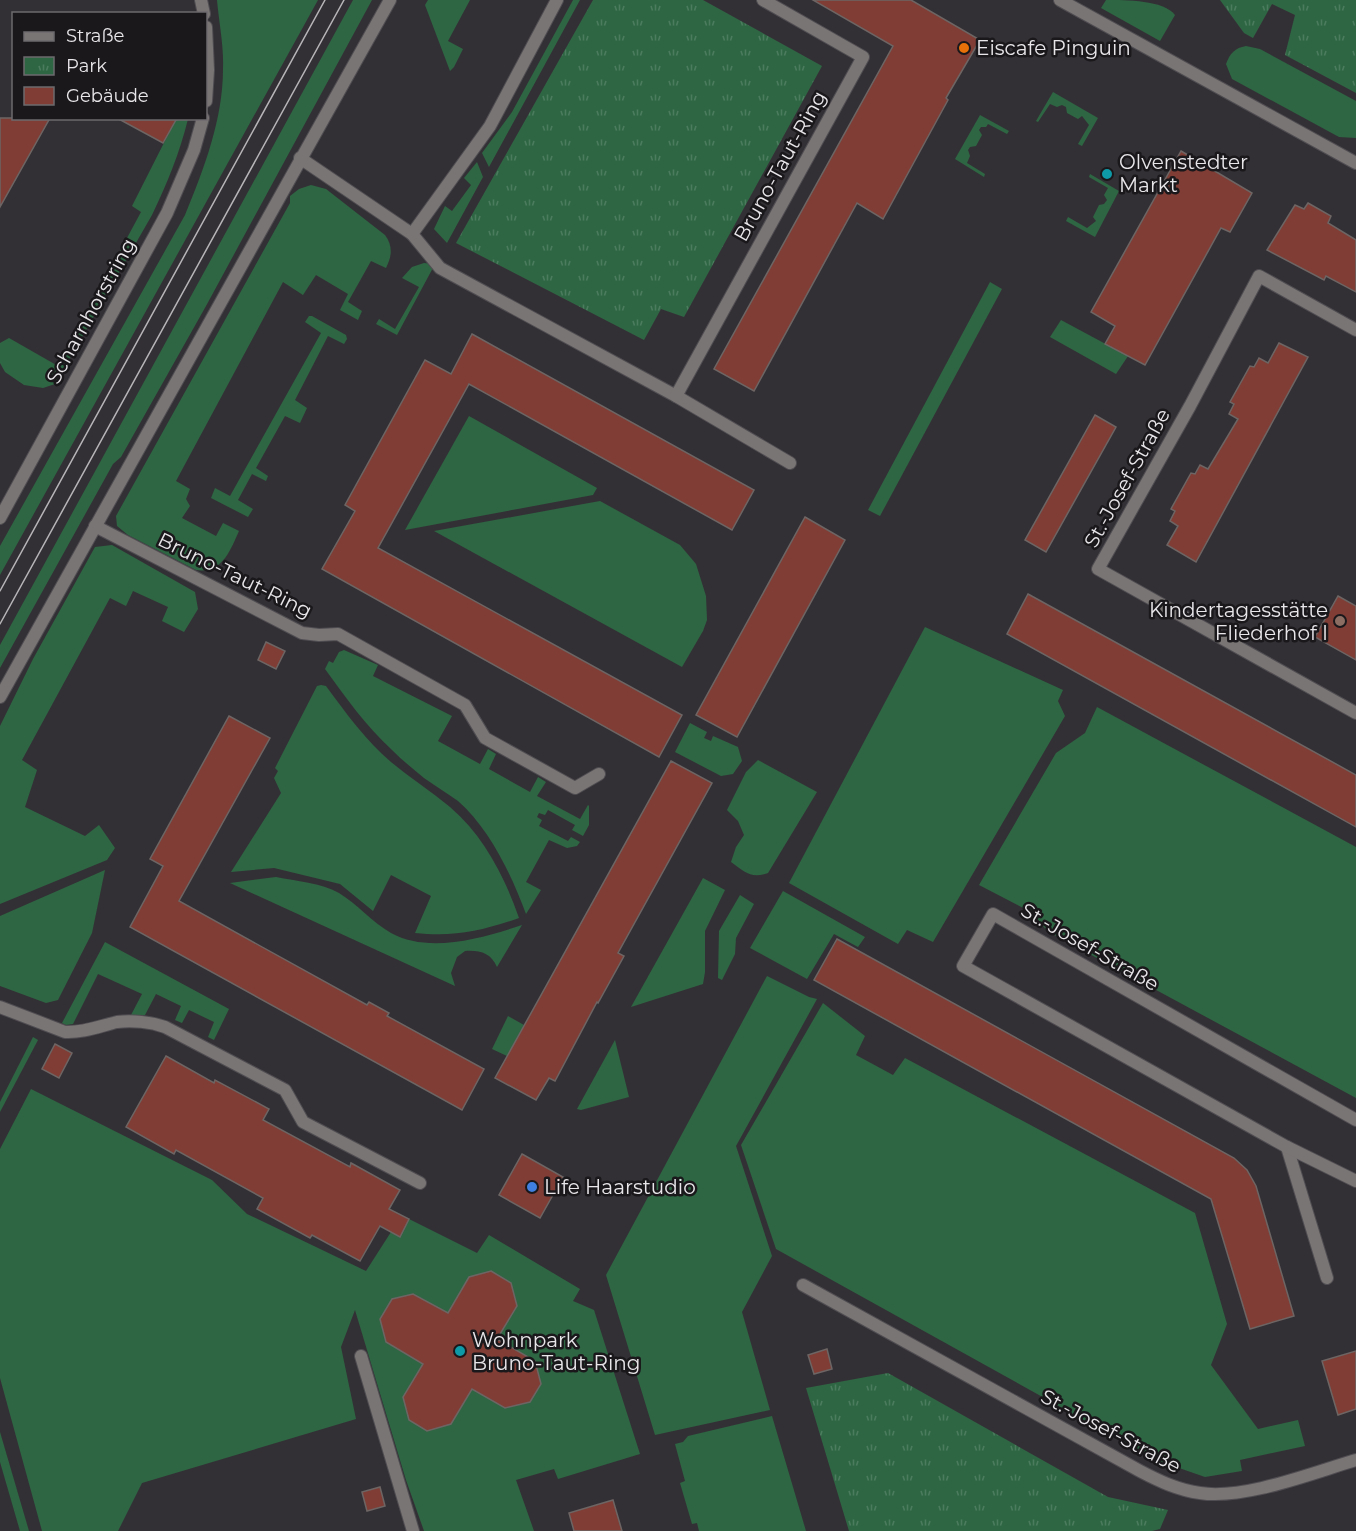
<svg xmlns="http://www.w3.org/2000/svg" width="1356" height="1531" font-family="Montserrat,sans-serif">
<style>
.grass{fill:#2e6643}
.park{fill:url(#park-tufts)}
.building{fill:#7f3d35;stroke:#6d6564;stroke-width:1.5}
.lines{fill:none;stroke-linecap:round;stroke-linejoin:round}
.pedestrian-casing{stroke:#504d52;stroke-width:14}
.minor-casing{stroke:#504d52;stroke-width:14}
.tertiary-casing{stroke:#504d52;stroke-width:14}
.pedestrian{stroke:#797574;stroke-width:12}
.minor{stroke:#797574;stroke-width:12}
.tertiary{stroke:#797574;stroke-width:12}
.tram{stroke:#b8b5b9;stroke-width:1.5}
.food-dot{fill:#e8710a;stroke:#1a181b;stroke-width:2}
.culture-dot{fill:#0f9aa8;stroke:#1a181b;stroke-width:2}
.education-dot{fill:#8d6e63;stroke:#1a181b;stroke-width:2}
.shop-dot{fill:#3f7fe0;stroke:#1a181b;stroke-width:2}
.labels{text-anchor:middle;stroke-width:5;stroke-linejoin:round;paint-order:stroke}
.poi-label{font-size:20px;fill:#e9e6ea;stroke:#1a181b;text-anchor:start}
.street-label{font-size:20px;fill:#e9e6ea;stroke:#1a181b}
</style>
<defs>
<pattern id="park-tufts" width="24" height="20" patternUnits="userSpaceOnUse" patternTransform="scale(1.5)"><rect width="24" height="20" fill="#2e6643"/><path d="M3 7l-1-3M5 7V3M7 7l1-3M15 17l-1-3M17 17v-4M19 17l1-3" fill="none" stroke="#4c7c5e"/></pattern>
</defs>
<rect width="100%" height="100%" fill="#333035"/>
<g class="grass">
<path d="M217,0H318L0,575V546L185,215C204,169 223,119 223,69C224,46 219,23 217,0Z"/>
<polygon points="353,0 372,0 206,306 121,457 113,464 0,668 0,645"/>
<polygon points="428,0 470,0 448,41 463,49 454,67 450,71 425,5"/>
<polygon points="573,0 580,0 489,167 482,153 512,112"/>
<path d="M1106,0C1127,0 1163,0 1175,15L1160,41L1101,8Z"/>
<path d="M1246,46L1260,49L1356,101V138L1339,137L1232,79L1226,64C1230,53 1235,48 1246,46Z"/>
<polygon points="1053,92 1098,118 1082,146 1078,144 1089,125 1082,116 1078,119 1067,113 1066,107 1062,105 1057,107 1050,104 1038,122 1036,121"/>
<polygon points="980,115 1009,131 1007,134 988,124 986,127 981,127 979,130 982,135 976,146 970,147 968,150 970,156 967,163 985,174 984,177 955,159"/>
<path d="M167,119H188C180,152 167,184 152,215L55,384L43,388L24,385L5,372L0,363V343L9,338L58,366L141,212L132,206L174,123Z"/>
<polygon points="477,162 483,177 447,243 434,229 445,206 452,211 471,185 464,178"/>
<polygon points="1090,174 1119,191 1095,237 1066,221 1068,217 1087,228 1096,221 1093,217 1099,205 1104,204 1107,200 1104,195 1108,188 1089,177"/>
<path d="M311,185L326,189L385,235C393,246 392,256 386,268L371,261L348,302L362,311L358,320L340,310L348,294L316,275L303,295L283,282L176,481L190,489L186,499L190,506L182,518L216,536L223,523L239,531C230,551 222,574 196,570L128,535L117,526L116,516L290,203V196L299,189Z"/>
<polygon points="424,263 435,264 397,335 376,324 379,319 395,329 419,287 402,278 412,267"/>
<polygon points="990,282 1002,289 880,516 868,510"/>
<polygon points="309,316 312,316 346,335 347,339 344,344 328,336 295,400 307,408 300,423 285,416 256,468 268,476 266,481 252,474 238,500 253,509 248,517 211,498 215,488 230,496 321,333 305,322"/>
<polygon points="1061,320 1128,356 1116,374 1050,337"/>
<polygon points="469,416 597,488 593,495 405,530"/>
<polygon points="600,501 680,545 696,564 706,596 707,620 703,631 682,667 434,531"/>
<polygon points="112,545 195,592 198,609 184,632 162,621 168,607 133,591 126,606 110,598 22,760 37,770 25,807 85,836 99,825 115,848 107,860 0,904 0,726 33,659 95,547"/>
<polygon points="925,627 1063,690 1058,701 1065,716 933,942 907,930 898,944 789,883"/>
<path d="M344,650L378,665L373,676L452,716L438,741L480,764L488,749L496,754L489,769L530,792L538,777L546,782L537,796L580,819L588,805L589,806V825L583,836L572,830L575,825L548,810L545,815L539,813L537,817L542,820L539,826L568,841L571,837L580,842L577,846L567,848L549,840L526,882L541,890L526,914C512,876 490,829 458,801C447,793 435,786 424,778C413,769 402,760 392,750C366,726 346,698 325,669L329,661L333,663L339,652Z"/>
<path d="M321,685L326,686C346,713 366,741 391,762C410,778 431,791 450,807C483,835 505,877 519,918C481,931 455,937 415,933L431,896L391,875L373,911L340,884L274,868L231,872L281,793L274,778L278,771L275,768L317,686Z"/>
<polygon points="1097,707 1356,847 1356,1098 1047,931 1033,913 979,885 1056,753 1085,733"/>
<polygon points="690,723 707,732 704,738 711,741 713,736 738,747 742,761 733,774 721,776 675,752"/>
<path d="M758,760L817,792L768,873C751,879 745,872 731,862L736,847L744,835L738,821L727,810L746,772Z"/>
<polygon points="105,870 92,933 58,1000 46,1003 0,986 0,916"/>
<path d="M276,877C296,881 321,883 339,893C357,904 372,922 391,933C429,954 483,938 522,925L497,967C491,953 480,950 465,951L457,957L451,973L455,986L230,883Z"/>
<polygon points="703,878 725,890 705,931 705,972 703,984 631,1007"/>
<polygon points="783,891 865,937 858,947 834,934 807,979 750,948"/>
<polygon points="740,895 754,904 736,938 735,954 722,980 718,978 719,931"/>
<polygon points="105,942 229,1009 214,1040 208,1037 214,1022 189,1010 182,1023 175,1020 181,1006 156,994 145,1015 135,1017 131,1015 142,994 98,974 73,1024 66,1025 62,1023"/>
<polygon points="767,976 809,997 817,999 736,1146 772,1256 742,1312 770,1410 655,1435 606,1275"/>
<polygon points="823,1003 865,1036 856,1055 893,1075 905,1058 1195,1213 1227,1324 1211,1365 1258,1429 1298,1420 1305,1446 1240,1460 1242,1471 1205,1477 1156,1460 776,1249 741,1145"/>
<polygon points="508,1016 524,1025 507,1056 492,1049"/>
<polygon points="33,1037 38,1040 0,1112 0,1102"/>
<polygon points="615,1040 629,1097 581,1110 577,1109"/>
<polygon points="31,1089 212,1180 247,1214 366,1271 391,1232 400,1236 409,1219 477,1253 489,1235 580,1289 573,1301 594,1310 640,1454 558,1479 554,1469 516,1480 534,1531 424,1531 406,1480 355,1310 341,1347 356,1419 142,1483 118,1531 42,1531 0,1378 0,1149"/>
<polygon points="772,1416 806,1531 699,1531 697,1523 692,1524 680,1483 685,1481 675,1444 683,1442 688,1436"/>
<polygon points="0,1432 29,1531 20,1531 0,1462"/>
</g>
<g class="park">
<polygon points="593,0 703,0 822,66 684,317 661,309 644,340 456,243"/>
<polygon points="1220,0 1356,0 1356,93 1285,55 1295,15 1272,4 1253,38 1244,33"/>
<polygon points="888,1373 1108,1497 1168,1510 1160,1529 1152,1531 849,1531 806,1388"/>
</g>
<g class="building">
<polygon points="813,0 911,0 980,40 946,98 948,100 883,219 857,203 754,391 714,369 893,46"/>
<polygon points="0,118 50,118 0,207"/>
<polygon points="117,118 177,118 163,143"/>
<polygon points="1181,151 1252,193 1230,232 1221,228 1145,365 1105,344 1115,326 1091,312"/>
<polygon points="1308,203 1331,216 1328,223 1356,240 1356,292 1326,276 1324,280 1267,250 1295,205 1304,209"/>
<polygon points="472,334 754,490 732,530 469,384 378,548 682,715 659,757 322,569 355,511 345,505 425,360 451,374"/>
<polygon points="1279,343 1308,357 1196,562 1167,545 1178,526 1170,521 1175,511 1171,509 1191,473 1195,474 1200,465 1208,469 1238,419 1229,414 1234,404 1230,402 1250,366 1254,367 1259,358 1268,363"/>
<polygon points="1095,415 1116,427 1046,552 1025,540"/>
<polygon points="805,517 845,540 737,737 696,715"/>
<polygon points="1028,594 1356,775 1356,827 1007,634"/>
<polygon points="1338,596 1356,606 1356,660 1315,637"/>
<polygon points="266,642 285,651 276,669 258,660"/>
<polygon points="229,716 270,738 179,901 367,1005 369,1002 389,1013 387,1016 484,1069 462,1110 130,927 163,866 150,859"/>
<polygon points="671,761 712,783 618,953 624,956 598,1003 597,1002 555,1081 549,1078 536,1100 495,1078"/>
<polygon points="837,939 1234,1158 1247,1170 1256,1186 1294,1316 1250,1329 1211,1199 814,980"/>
<polygon points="55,1044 72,1053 59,1078 42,1069"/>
<polygon points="166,1056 214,1083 215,1080 269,1109 263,1120 350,1167 351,1163 400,1190 389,1209 409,1219 400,1237 380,1226 360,1261 312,1235 310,1238 257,1209 263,1198 176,1150 174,1154 126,1127"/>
<polygon points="522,1154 563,1177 540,1218 499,1195"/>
<polygon points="491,1271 511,1283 517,1306 497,1339 535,1361 541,1384 530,1402 505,1408 472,1389 451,1424 427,1431 409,1420 403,1397 423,1364 386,1342 380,1319 392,1299 413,1294 448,1313 469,1277"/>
<polygon points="827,1349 832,1369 814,1374 808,1355"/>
<polygon points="1356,1351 1356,1409 1338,1415 1322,1361"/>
<polygon points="380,1487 385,1506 367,1511 362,1492"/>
<polygon points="613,1500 622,1531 574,1531 569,1513"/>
</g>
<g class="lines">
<defs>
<polyline id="pedestrian" points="1287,1147 1327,1278"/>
<g id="minor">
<polyline points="1060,0 1356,163"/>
<polyline points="300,158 412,234 440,268 676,396 790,463"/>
<polyline points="412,234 490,126 557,0"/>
<polyline points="1356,330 1259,276 1190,406 1098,569 1356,713"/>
<polyline points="676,396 863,57 763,0"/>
<polyline points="95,526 302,633 319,635 338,634 465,705 485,738 575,788 599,774"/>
<polyline points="0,697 390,0"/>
<path d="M0,1007L65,1032C83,1033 100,1026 117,1022C132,1020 151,1022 165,1027L285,1090L303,1122L420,1183"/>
<polyline points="1356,1120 993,914 963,966 1287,1147 1356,1181"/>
<path d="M803,1285L1140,1471C1159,1481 1178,1490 1200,1493C1244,1500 1312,1473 1356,1460"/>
<polyline points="361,1356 413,1531"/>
</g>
<g id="tertiary">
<polyline points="201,0 204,14"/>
<polyline points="206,27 208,70 206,101"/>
<polyline points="0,518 167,213 194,150 203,118"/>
</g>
</defs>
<use href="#pedestrian" class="pedestrian-casing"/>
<use href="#minor" class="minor-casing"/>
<use href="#tertiary" class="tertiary-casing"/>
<use href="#pedestrian" class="pedestrian"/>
<use href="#minor" class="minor"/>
<use href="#tertiary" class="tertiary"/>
<g class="tram">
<polyline points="0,591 325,0"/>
<polyline points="0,624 344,0"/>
</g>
</g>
<circle class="food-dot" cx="964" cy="48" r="6"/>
<g class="culture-dot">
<circle cx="1107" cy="174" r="6"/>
<circle cx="460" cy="1351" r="6"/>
</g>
<circle class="education-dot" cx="1340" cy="621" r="6"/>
<circle class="shop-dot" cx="532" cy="1187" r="6"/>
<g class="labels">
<g class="poi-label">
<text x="976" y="55">Eiscafe Pinguin</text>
<text x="1119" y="169">Olvenstedter<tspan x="1119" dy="23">Markt</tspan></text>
<text x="1328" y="617" text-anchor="end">Kindertagesstätte<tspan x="1328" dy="23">Fliederhof I</tspan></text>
<text x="544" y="1194">Life Haarstudio</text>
<text x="472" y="1347">Wohnpark<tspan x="472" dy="23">Bruno-Taut-Ring</tspan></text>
</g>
<g class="street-label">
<text transform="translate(780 166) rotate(-61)" y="7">Bruno-Taut-Ring</text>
<text transform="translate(91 311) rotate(-61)" y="7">Scharnhorstring</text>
<text transform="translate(1127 478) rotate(-61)" y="7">St.-Josef-Straße</text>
<text transform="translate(235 575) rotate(26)" y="7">Bruno-Taut-Ring</text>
<text transform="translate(1090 947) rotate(30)" y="7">St.-Josef-Straße</text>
<text transform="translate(1111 1431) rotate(28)" y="7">St.-Josef-Straße</text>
</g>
</g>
<rect x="12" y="12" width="195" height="108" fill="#1a181b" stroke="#6d6a6e" stroke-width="1.5"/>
<rect x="24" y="32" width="30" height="9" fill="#797574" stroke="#6d6a6e" stroke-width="1.5"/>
<text x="66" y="42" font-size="18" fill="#e9e6ea">Straße</text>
<rect x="24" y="57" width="30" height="18" fill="url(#park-tufts)" stroke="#6d6a6e" stroke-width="1.5"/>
<text x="66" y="72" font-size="18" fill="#e9e6ea">Park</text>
<rect x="24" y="87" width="30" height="18" fill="#7f3d35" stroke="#6d6a6e" stroke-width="1.5"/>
<text x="66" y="102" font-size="18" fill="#e9e6ea">Gebäude</text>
</svg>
